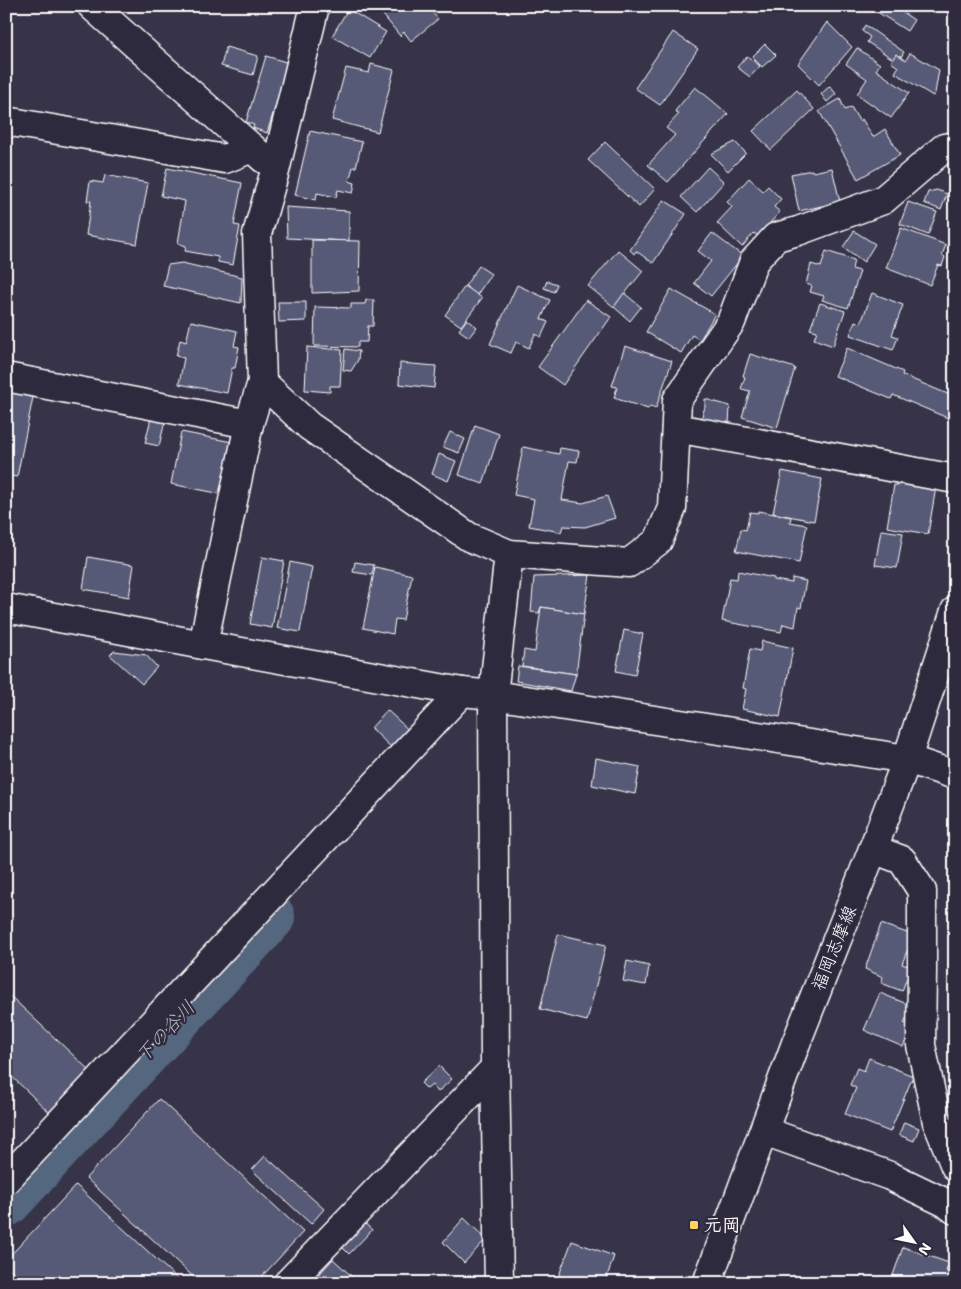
<svg xmlns="http://www.w3.org/2000/svg" width="961" height="1289" font-family="'Shantell Sans','Klee One',sans-serif">
<style>
.lines{fill:none;stroke-linecap:round;stroke-linejoin:round}
.river{stroke:#54667f;stroke-width:50}
.building{fill:#575a77;stroke:#fff}
.minor-casing{stroke:#fff;stroke-width:31}
.major-casing{stroke:#fff;stroke-width:31}
.minor{stroke:#2f2a3d;stroke-width:28}
.major{stroke:#2f2a3d;stroke-width:28}
.poi-dot{fill:#ffd166;stroke:#2f2a3d;stroke-width:2}
.labels{text-anchor:middle;stroke-width:4.5;stroke-linejoin:round;paint-order:stroke}
.street-label{font-size:18px;fill:#fff;stroke:#2f2a3d}
.poi-label{font-size:18px;font-weight:bold;fill:#fff;stroke:#2f2a3d;text-anchor:start}
.water-label{font-size:19px;font-style:italic;fill:#b2bac5;stroke:#2f2a3d}
</style>
<rect width="100%" height="100%" fill="#373449"/>
<filter id="ink" filterUnits="userSpaceOnUse"><feTurbulence type="fractalNoise" baseFrequency=".02" numOctaves="2"/><feDisplacementMap in="SourceGraphic" scale="10" xChannelSelector="R" yChannelSelector="G"/><feConvolveMatrix kernelMatrix="1 2 1 2 8 2 1 2 1" color-interpolation-filters="sRGB"/></filter>
<g filter="url(#ink)">
<g class="lines">
<polyline class="river" points="6,1202 270,917"/>
</g>
<g class="building">
<polygon points="376,6 437,6 431,11 438,19 411,41 404,32 400,36"/>
<polygon points="868,6 893,6 914,20 907,31"/>
<polygon points="348,9 386,32 370,58 332,36"/>
<polygon points="827,22 852,47 819,85 798,64"/>
<polygon points="865,25 904,52 901,57 896,54 893,59 867,42 870,37 862,31"/>
<polygon points="673,32 698,49 660,105 635,88"/>
<polygon points="765,44 776,55 762,67 752,57"/>
<polygon points="226,47 258,56 253,75 221,66"/>
<polygon points="857,48 880,64 876,70 909,93 891,118 857,94 867,79 846,64"/>
<polygon points="910,53 939,70 935,93 933,96 895,73 898,67 891,62 896,54 906,60"/>
<polygon points="266,56 289,63 267,133 253,128 254,125 246,122"/>
<polygon points="747,56 760,66 750,77 737,67"/>
<polygon points="6,57 11,58 6,82"/>
<polygon points="371,64 394,70 378,132 332,120 346,68 369,73"/>
<polygon points="830,86 836,94 827,102 821,94"/>
<polygon points="695,87 709,98 728,114 668,182 648,165 675,135 666,128 679,114 675,111"/>
<polygon points="797,90 814,109 771,150 753,131"/>
<polygon points="840,99 845,110 851,107 860,122 862,119 873,137 885,129 900,155 858,179 819,111"/>
<polygon points="310,131 362,142 356,167 353,167 349,181 355,183 353,193 338,190 336,197 317,193 316,200 295,195"/>
<polygon points="605,142 655,189 639,207 588,160"/>
<polygon points="735,142 746,153 728,171 711,154"/>
<polygon points="708,167 724,182 697,212 681,197"/>
<polygon points="167,168 242,183 234,225 240,226 233,265 218,262 218,257 185,251 186,246 178,243 185,201 161,196"/>
<polygon points="832,168 840,202 799,211 791,174 812,170 813,172"/>
<polygon points="105,175 148,183 137,244 86,235 91,201 87,201 90,181 103,183"/>
<polygon points="749,178 763,191 768,186 781,199 774,207 780,212 758,236 754,233 742,247 717,223 732,207 727,202"/>
<polygon points="937,190 947,194 941,210 924,203 928,192"/>
<polygon points="664,200 686,214 653,263 636,251 634,254 630,250"/>
<polygon points="908,202 937,212 928,235 900,224"/>
<polygon points="286,207 349,211 349,241 287,238"/>
<polygon points="901,228 946,245 942,255 945,257 942,266 938,265 930,285 886,268"/>
<polygon points="854,231 875,244 864,262 843,247"/>
<polygon points="712,233 743,256 711,296 694,283 711,261 698,251"/>
<polygon points="312,240 360,241 359,291 312,293"/>
<polygon points="618,250 643,271 614,307 588,286"/>
<polygon points="826,251 854,260 852,269 860,271 848,308 822,300 824,296 810,292 812,286 806,284 811,264 821,267"/>
<polygon points="182,263 242,277 241,303 163,286 168,265"/>
<polygon points="479,266 491,274 477,295 465,286"/>
<polygon points="547,281 557,284 554,292 544,288"/>
<polygon points="517,285 550,300 541,319 548,322 541,337 535,334 529,348 516,342 511,353 490,344"/>
<polygon points="465,286 482,298 461,326 445,315"/>
<polygon points="671,289 715,314 700,340 692,335 681,353 646,332"/>
<polygon points="624,293 641,307 630,321 614,307"/>
<polygon points="872,293 903,305 892,335 898,337 893,350 850,335 855,321 861,323"/>
<polygon points="366,300 374,300 373,326 368,326 367,342 358,342 358,347 314,346 315,307 351,308 351,304 365,304"/>
<polygon points="586,300 611,317 563,385 538,367"/>
<polygon points="278,302 306,302 306,321 279,322"/>
<polygon points="820,303 845,311 833,346 814,339 817,331 810,329"/>
<polygon points="467,319 477,327 469,337 459,330"/>
<polygon points="191,321 237,331 234,346 239,347 235,368 232,368 227,393 179,384 184,358 176,356 180,340 186,342"/>
<polygon points="625,346 672,361 656,408 650,406 648,409 614,398 617,387 612,386"/>
<polygon points="307,347 342,350 340,386 330,386 330,392 305,390"/>
<polygon points="847,348 903,372 902,375 955,397 955,406 950,419 893,395 891,399 835,376"/>
<polygon points="345,349 359,351 358,360 351,371 343,370"/>
<polygon points="750,354 795,368 777,428 742,417 750,391 741,389 745,377 743,376"/>
<polygon points="400,363 436,366 434,388 399,384"/>
<polygon points="11,388 34,392 17,477 6,475 6,411"/>
<polygon points="705,399 730,406 729,425 700,422 705,407"/>
<polygon points="152,414 166,417 159,446 145,443"/>
<polygon points="475,425 499,434 483,484 459,475"/>
<polygon points="181,432 237,443 227,495 171,484"/>
<polygon points="450,432 465,439 459,453 443,447"/>
<polygon points="523,447 559,454 560,448 579,451 577,462 569,461 562,500 583,503 607,496 615,518 585,527 563,526 561,532 529,526 534,499 514,495"/>
<polygon points="439,454 456,461 448,481 432,474"/>
<polygon points="782,471 822,479 814,521 773,513"/>
<polygon points="901,481 936,487 928,534 887,527 894,485 900,485"/>
<polygon points="758,511 791,517 790,522 807,525 799,563 736,551 741,529 746,530 750,512 758,513"/>
<polygon points="881,530 903,533 897,568 875,565"/>
<polygon points="88,557 134,565 129,597 83,589"/>
<polygon points="262,557 284,561 272,628 250,624"/>
<polygon points="290,562 312,567 300,632 277,628"/>
<polygon points="355,562 374,565 372,575 353,572"/>
<polygon points="375,567 412,575 403,620 395,619 393,634 363,628"/>
<polygon points="738,571 774,578 774,580 792,583 792,578 806,581 801,608 798,607 795,627 783,624 781,632 722,621 730,578 737,579"/>
<polygon points="590,575 584,614 541,607 539,613 531,612 534,577"/>
<polygon points="541,607 584,614 576,674 522,666 524,650 535,652"/>
<polygon points="624,630 643,634 635,675 616,671"/>
<polygon points="762,641 793,648 780,717 742,709 746,689 743,688 750,649 760,651"/>
<polygon points="114,651 146,655 157,667 142,684 110,655"/>
<polygon points="518,666 576,674 571,691 516,681"/>
<polygon points="387,710 413,734 396,752 371,728"/>
<polygon points="596,758 640,767 635,794 592,785"/>
<polygon points="881,924 913,935 902,964 911,967 902,991 881,983 883,977 865,969"/>
<polygon points="558,934 606,945 587,1021 540,1009"/>
<polygon points="627,961 649,966 646,985 623,981"/>
<polygon points="6,992 91,1072 51,1114 6,1071"/>
<polygon points="880,993 912,1006 904,1023 912,1026 903,1047 864,1030"/>
<polygon points="869,1058 913,1076 890,1132 845,1114 856,1088 850,1085 857,1068 864,1071"/>
<polygon points="439,1066 452,1079 438,1092 432,1085 427,1089 421,1083"/>
<polygon points="159,1099 303,1232 256,1283 200,1283 86,1178"/>
<polygon points="904,1122 919,1128 914,1141 899,1135"/>
<polygon points="265,1156 324,1209 311,1224 252,1170"/>
<polygon points="76,1185 182,1283 25,1283 6,1265 6,1260"/>
<polygon points="464,1218 486,1239 464,1263 443,1242"/>
<polygon points="360,1219 372,1230 349,1254 337,1242"/>
<polygon points="572,1241 614,1256 605,1283 556,1283"/>
<polygon points="903,1247 949,1263 946,1271 954,1274 951,1283 906,1283 892,1278"/>
<polygon points="333,1259 359,1283 311,1283"/>
</g>
<g class="lines">
<defs>
<g id="minor">
<polyline points="92,6 252,148 264,159"/>
<polyline points="315,6 275,171 257,234 262,382 309,426 469,537 509,554 629,563 658,541 672,508 677,400 731,322 754,261 776,237 798,231 883,200 944,148 955,146"/>
<polyline points="6,121 225,159 252,148"/>
<polyline points="6,377 249,424"/>
<polyline points="676,428 955,479"/>
<polyline points="6,608 203,645 462,692 493,695 907,759 955,775"/>
<polyline points="203,645 249,424 262,382"/>
<polyline points="873,849 902,860 922,891 922,971 921,1045 937,1122 955,1166"/>
<polyline points="764,1131 890,1176 946,1203 955,1210"/>
<polyline points="6,1180 462,692"/>
<polyline points="288,1283 495,1068"/>
<polyline points="499,1283 495,1068 493,695 509,554"/>
</g>
<polyline id="major" points="707,1283 796,1043 873,849 907,759 955,611"/>
</defs>
<use href="#minor" class="minor-casing"/>
<use href="#major" class="major-casing"/>
<use href="#minor" class="minor"/>
<use href="#major" class="major"/>
</g>
</g>
<rect class="poi-dot" x="689" y="1220" width="10" height="10" rx="2.5"/>
<g class="labels">
<g class="street-label">
<text transform="translate(834 948) rotate(-68)" y="6">福岡志摩線</text>
</g>
<g class="poi-label">
<text x="704" y="1231">元岡</text>
</g>
<g class="water-label">
<text transform="translate(165 1031) rotate(-47)" y="7">下の谷川</text>
</g>
</g>
<rect width="961" height="1289" fill="none" stroke="#2f2a3d" stroke-width="25"/>
<rect x="12" y="12" width="936" height="1264" fill="none" stroke="#fff" stroke-width="2" filter="url(#ink)"/>
<g transform="translate(914 1242) rotate(123)" stroke="#2f2a3d" stroke-width="4" paint-order="stroke">
<path d="M0-4L9 19L0 12L-9 19Z" fill="#ffffff"/>
<text y="-8" font-size="14" font-weight="bold" text-anchor="middle" fill="#ffffff">N</text>
</g>
</svg>
